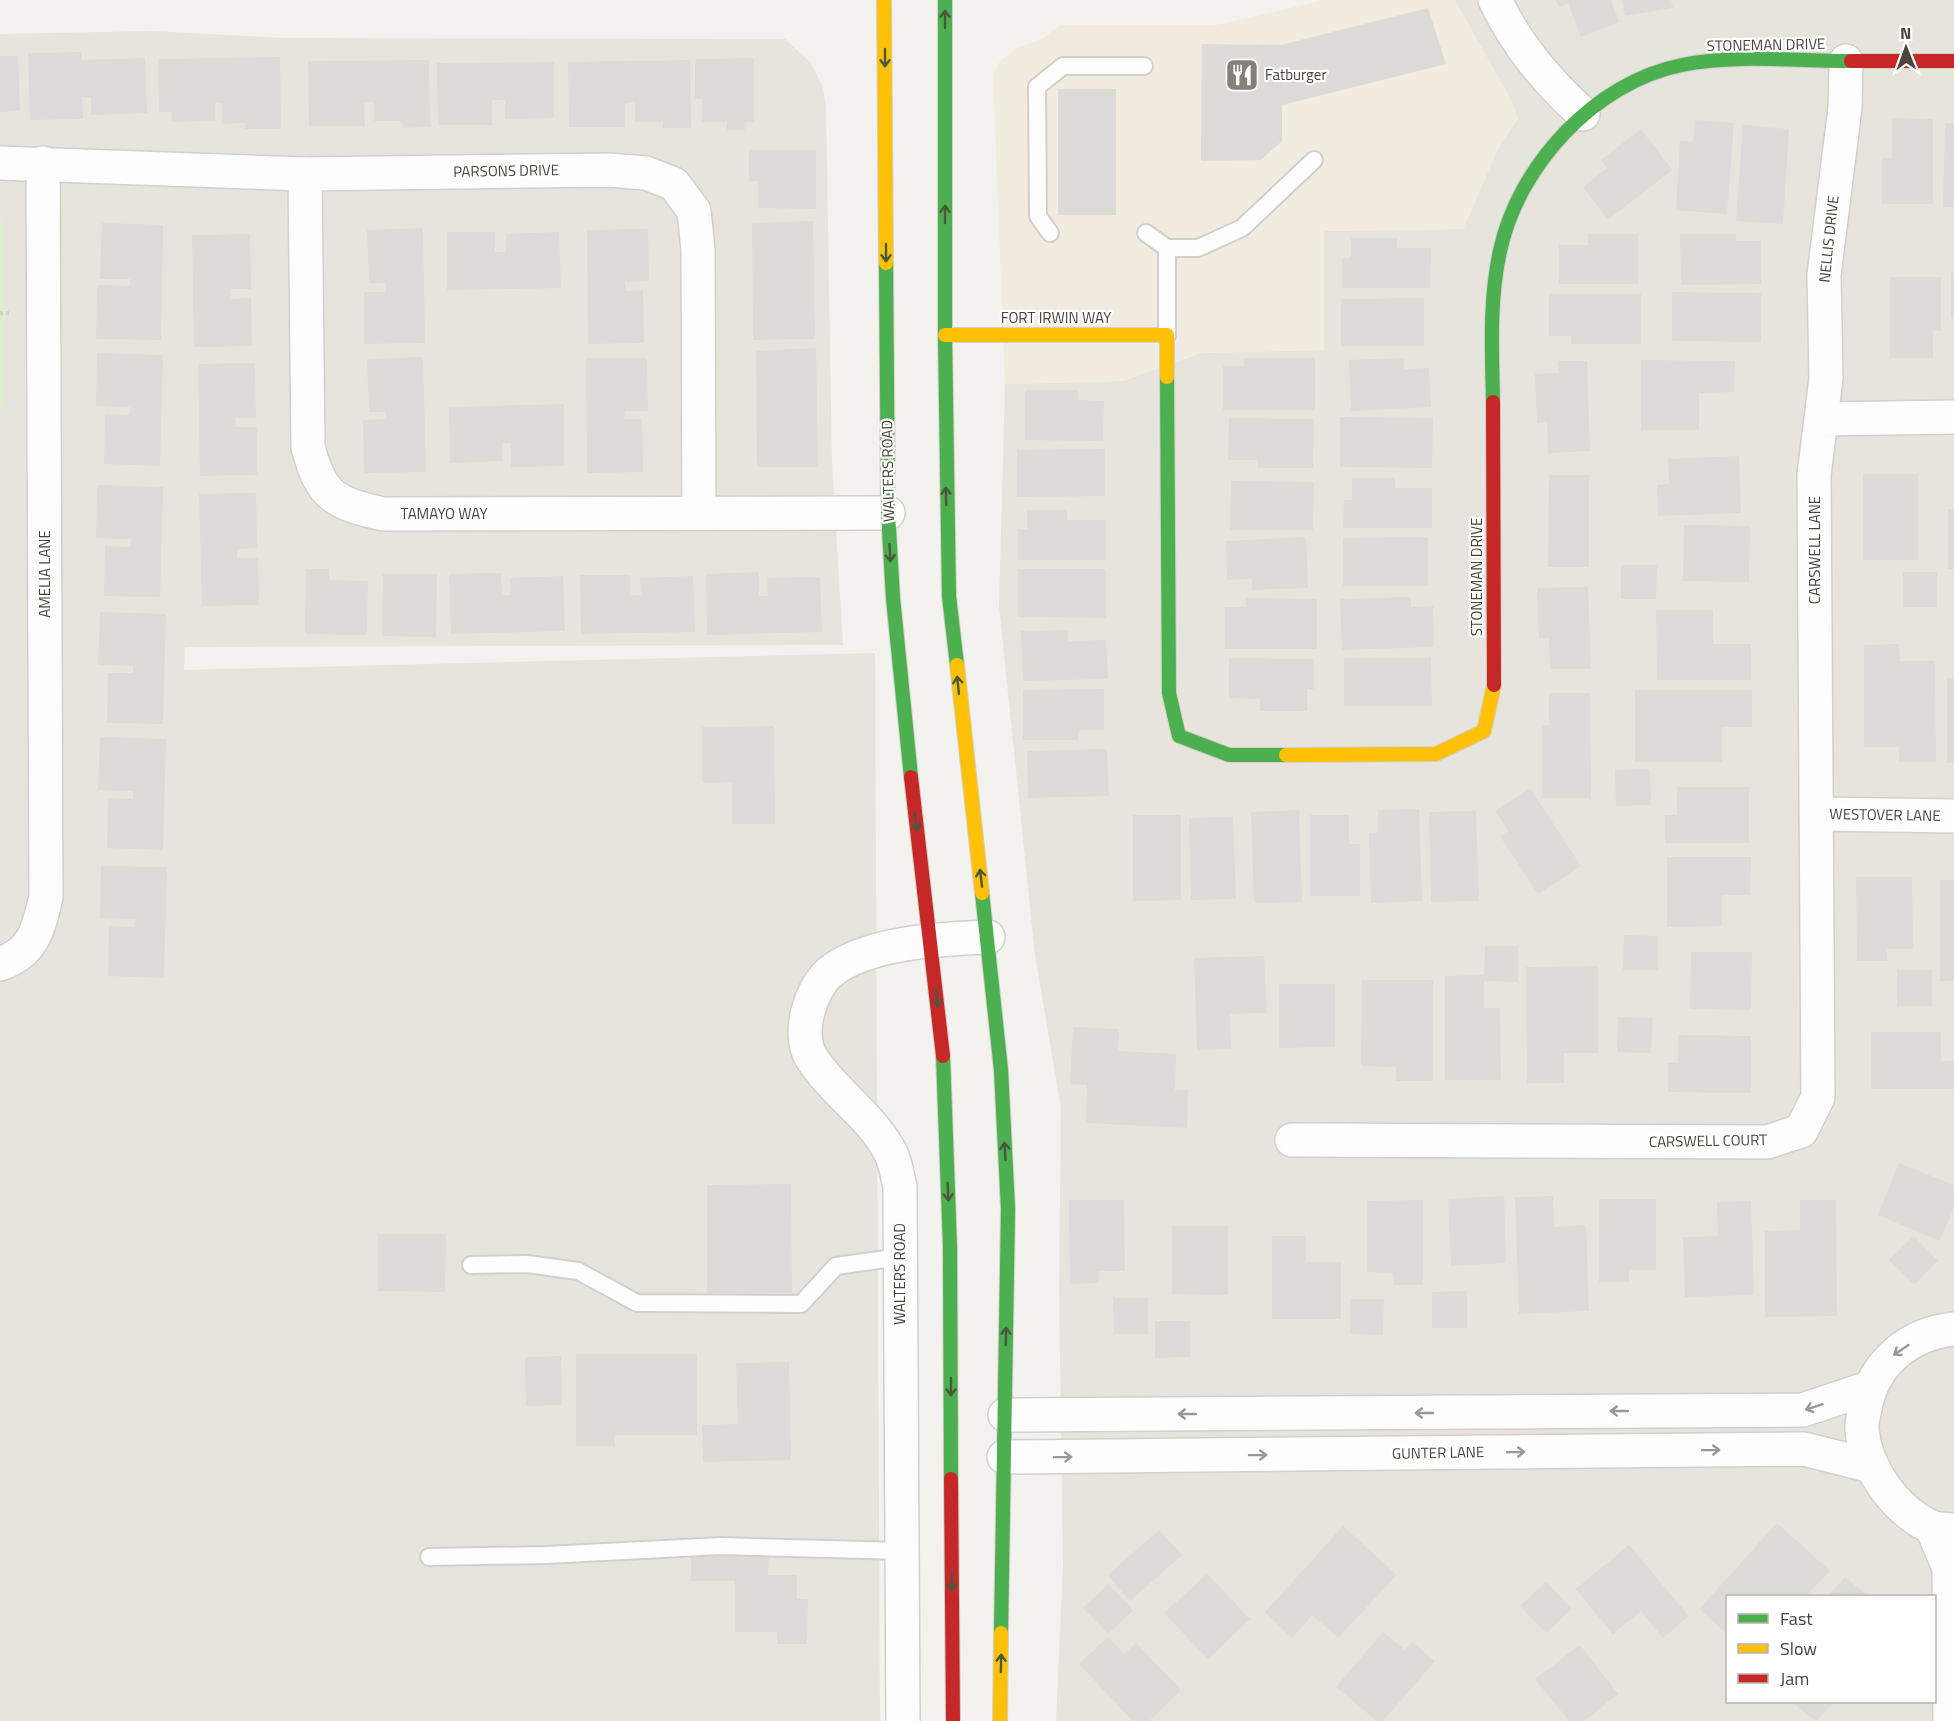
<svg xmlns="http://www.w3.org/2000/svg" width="1954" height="1721" font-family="'Titillium Web',sans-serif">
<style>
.residential{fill:#e7e4dd;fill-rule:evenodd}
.commercial{fill:#f1ebe0}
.green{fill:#e0ecd1}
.building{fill:#dddbd7}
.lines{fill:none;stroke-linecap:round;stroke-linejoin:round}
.lane-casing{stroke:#d1d0cc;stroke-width:20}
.street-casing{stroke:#d1d0cc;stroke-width:36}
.fast-casing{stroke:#d2cfc6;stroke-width:16}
.slow-casing{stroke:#d2cfc6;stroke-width:16}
.jam-casing{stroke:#d2cfc6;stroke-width:16}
.path{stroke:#d3d2cd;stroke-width:4;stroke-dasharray:3 3;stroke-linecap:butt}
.lane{stroke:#fdfdfd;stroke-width:16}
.street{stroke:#fdfdfd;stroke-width:33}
.fast{stroke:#4caf50;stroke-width:14}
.slow{stroke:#ffc107;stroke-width:14}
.jam{stroke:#c62828;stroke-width:14}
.oneway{stroke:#4a593e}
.oneway2{stroke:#9b9792}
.labels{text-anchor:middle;stroke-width:4.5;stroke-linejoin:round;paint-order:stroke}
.street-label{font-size:15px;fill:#4a443a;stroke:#fff}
.poi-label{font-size:15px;fill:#4a443a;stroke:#fff;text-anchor:start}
</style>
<rect width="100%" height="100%" fill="#f3f2ef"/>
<g class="residential">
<path d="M1455,0H1954V1721H1056L1063,1566L1059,1289L1061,1107L1035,956L999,605L1005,384L1123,381L1201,353L1324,350V231L1463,229L1497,151L1518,118ZM1728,1596H1934V1702H1728Z"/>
<polygon points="151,31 283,38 785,39 811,63 823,87 826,107 832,464 843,645 185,647 184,670 875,653 880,1721 0,1721 0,34"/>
</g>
<polygon class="commercial" points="1325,0 1455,0 1512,101 1518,118 1497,151 1463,229 1324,231 1324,350 1201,353 1123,381 1005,384 993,75 1000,61 1018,48 1044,38 1060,25 1217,25"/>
<polygon class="green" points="0,210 6,226 4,411 0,411"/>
<g class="building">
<polygon points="1556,0 1611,0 1619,22 1581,37 1568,3 1559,7"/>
<polygon points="1622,0 1671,0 1673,8 1625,16"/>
<polygon points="1428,8 1446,64 1282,105 1282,141 1261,160 1201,161 1202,44 1281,45"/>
<polygon points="81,52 81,60 145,58 147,113 91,115 91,97 82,97 83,119 30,120 28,53"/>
<polygon points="0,56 18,56 20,111 0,112"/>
<polygon points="280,57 281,129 245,129 245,123 222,124 222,103 215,103 215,121 172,122 171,112 159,112 158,59"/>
<polygon points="754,58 754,122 744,122 745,130 727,130 727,122 702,122 702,99 695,99 695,59"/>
<polygon points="429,60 430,127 403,128 402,121 374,121 374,102 364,102 365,126 309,126 308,61"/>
<polygon points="690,60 691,128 663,128 663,122 635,122 635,102 625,103 625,127 569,127 568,62"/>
<polygon points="554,62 554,118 505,119 505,100 492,100 492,125 438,125 437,63"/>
<rect x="1058" y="89" width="58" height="126"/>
<polygon points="1892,118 1933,119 1933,204 1882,204 1882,158 1892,158"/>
<polygon points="1695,120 1734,123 1727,214 1676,210 1680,141 1693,142"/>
<polygon points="1945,123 1954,123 1954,207 1943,207"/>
<polygon points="1743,125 1789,129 1783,224 1736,221"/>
<polygon points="1641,129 1672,170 1608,220 1583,187 1607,168 1601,160"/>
<polygon points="749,150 816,150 816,209 758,208 758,181 749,181"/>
<polygon points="813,221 815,339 753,340 752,223"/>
<polygon points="102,223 163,225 161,340 96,339 97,285 130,286 130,279 100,279"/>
<polygon points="423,228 425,343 364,344 364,292 386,292 386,283 369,283 367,230"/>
<polygon points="648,229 649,281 625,282 625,291 643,290 644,343 588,344 587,230"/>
<polygon points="447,232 495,232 495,252 506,252 506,234 559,232 561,288 447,290"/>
<polygon points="250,234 251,289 230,289 231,299 251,298 252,346 194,347 192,235"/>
<polygon points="1588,234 1638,234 1638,284 1559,284 1559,245 1588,245"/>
<polygon points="1680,234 1736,234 1736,241 1761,241 1761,284 1681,285"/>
<polygon points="1351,238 1397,238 1397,248 1431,248 1430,288 1342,288 1342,258 1351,258"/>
<rect x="1951" y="273" width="3" height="45"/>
<polygon points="1890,277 1941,277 1941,331 1933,331 1933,358 1890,358"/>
<polygon points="1672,292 1761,293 1761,342 1672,341"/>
<polygon points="1549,294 1641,294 1641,344 1571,344 1571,336 1549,336"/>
<polygon points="1424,298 1424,346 1341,346 1341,299"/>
<polygon points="816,348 818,467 757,467 756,351"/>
<polygon points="97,353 163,355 160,466 104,464 105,414 130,415 130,407 96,406"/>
<polygon points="423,357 426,472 364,473 363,420 386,419 386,412 369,412 367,359"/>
<polygon points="586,358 647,358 648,411 625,411 624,419 642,419 643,472 587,473"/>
<polygon points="1244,358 1315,358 1315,410 1223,410 1223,366 1244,366"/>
<polygon points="1404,358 1404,369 1429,368 1431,407 1351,411 1349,360"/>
<polygon points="1641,360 1735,361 1734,392 1699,393 1699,430 1641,430"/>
<polygon points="1558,361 1587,361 1590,451 1548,453 1547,422 1537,423 1535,374 1559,373"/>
<polygon points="255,363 256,418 235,418 236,427 257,427 257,475 200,476 198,364"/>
<polygon points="1025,390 1078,390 1078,400 1104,401 1103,441 1025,440"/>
<polygon points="564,404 564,466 511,467 511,443 502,443 503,461 450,463 449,407"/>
<polygon points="1340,417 1433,418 1432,468 1340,467"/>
<polygon points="1229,418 1314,419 1313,468 1258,468 1258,460 1228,460"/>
<polygon points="1105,449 1105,496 1017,497 1017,450"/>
<polygon points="1739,456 1741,513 1658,516 1657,485 1669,484 1668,459"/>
<rect x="1863" y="474" width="55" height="86"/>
<polygon points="1549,475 1589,475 1589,567 1548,567"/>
<polygon points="1352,478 1395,478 1395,488 1432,488 1432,528 1343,528 1344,500 1352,500"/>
<polygon points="1231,481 1314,482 1313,530 1230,530"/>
<polygon points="97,485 163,487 160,597 104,596 105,546 131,547 131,539 96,538"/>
<polygon points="256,493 257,548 237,549 237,558 258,558 259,605 202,606 199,494"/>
<rect x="1948" y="509" width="6" height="60"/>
<polygon points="1027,510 1067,510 1067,520 1106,520 1106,560 1018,560 1018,529 1027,529"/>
<polygon points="1684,525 1750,526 1749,582 1683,581"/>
<polygon points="1306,537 1308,588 1252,590 1252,579 1227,580 1226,541"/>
<polygon points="1428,537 1428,586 1343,586 1343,538"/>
<polygon points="1621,565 1657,565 1656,599 1621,599"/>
<polygon points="306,569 329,569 329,580 368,581 367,635 305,634"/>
<polygon points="1018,569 1106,569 1106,618 1018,617"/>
<polygon points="759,572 759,596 768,596 767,578 820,577 822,632 707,635 706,574"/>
<rect x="1903" y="572" width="34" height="35"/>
<polygon points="501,573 502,595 511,595 510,578 563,576 565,631 451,634 449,574"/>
<polygon points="383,574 437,574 436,637 382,636"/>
<polygon points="580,575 630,575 630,596 641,595 640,578 693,576 695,632 581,634"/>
<polygon points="1588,587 1591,669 1550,669 1549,638 1539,638 1537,588"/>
<polygon points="1411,597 1411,607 1433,606 1434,647 1342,650 1340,599"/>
<polygon points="1246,598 1317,599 1317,649 1225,649 1225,607 1246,607"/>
<polygon points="1656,610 1713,610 1713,644 1751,644 1751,680 1657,680"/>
<polygon points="100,612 166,614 163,724 107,723 108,673 133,673 133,666 98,665"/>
<polygon points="1068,630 1068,641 1106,640 1108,679 1023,681 1021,631"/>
<polygon points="1899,644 1900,661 1935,661 1936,762 1899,762 1899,747 1864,747 1864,645"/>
<polygon points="1229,658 1314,659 1314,689 1307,689 1307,711 1260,711 1260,699 1229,698"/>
<polygon points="1344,658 1431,658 1432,706 1344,706"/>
<rect x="1947" y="678" width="7" height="85"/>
<polygon points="1104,689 1104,730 1079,730 1078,740 1023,740 1023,690"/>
<polygon points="1635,690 1752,690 1752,727 1722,727 1722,762 1635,762"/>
<polygon points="1549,693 1590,693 1591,798 1542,798 1542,725 1549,725"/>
<polygon points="774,726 775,824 732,824 732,782 702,783 702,727"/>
<polygon points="100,737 166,739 163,850 107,848 108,798 133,799 133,791 98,790"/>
<polygon points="1107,749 1109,796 1028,798 1027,751"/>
<polygon points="1650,769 1651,805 1616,806 1615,770"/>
<polygon points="1677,787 1749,787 1749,843 1665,843 1665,815 1677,815"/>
<polygon points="1530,788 1581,866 1538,894 1500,836 1508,831 1495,811"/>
<polygon points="1419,809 1422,901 1371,903 1369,833 1378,832 1378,810"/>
<polygon points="1299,810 1302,902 1254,903 1251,812"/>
<polygon points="1476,811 1479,901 1431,902 1429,812"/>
<polygon points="1133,815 1181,815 1181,900 1133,901"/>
<polygon points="1310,815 1349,815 1349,844 1360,844 1360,896 1310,896"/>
<polygon points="1233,817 1236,899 1191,900 1189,818"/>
<polygon points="1667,857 1751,857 1750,895 1722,895 1722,926 1667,927"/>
<polygon points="101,866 167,867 164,978 108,976 109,926 134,927 135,919 100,918"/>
<polygon points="1856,877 1912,877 1913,949 1887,949 1887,961 1857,961"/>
<rect x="1940" y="880" width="14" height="101"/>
<polygon points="1624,935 1658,936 1658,970 1623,970"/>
<polygon points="1485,946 1518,946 1518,982 1484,981 1484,1008 1500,1008 1501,1080 1445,1080 1445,976 1484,975"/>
<polygon points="1691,952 1752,952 1751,1010 1690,1009"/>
<polygon points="1264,956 1267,1013 1230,1014 1231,1049 1197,1050 1194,958"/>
<polygon points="1598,966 1598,1053 1564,1053 1564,1083 1527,1083 1526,967"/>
<rect x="1897" y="970" width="35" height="36"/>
<polygon points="1362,980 1433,980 1433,1081 1396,1081 1396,1067 1361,1066"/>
<polygon points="1279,984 1335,984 1335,1047 1279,1048"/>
<polygon points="1618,1017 1653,1018 1651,1053 1617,1052"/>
<polygon points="1073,1027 1119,1029 1118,1051 1176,1054 1175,1090 1188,1090 1187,1128 1086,1123 1087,1085 1070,1084"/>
<polygon points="1871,1032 1941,1032 1941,1061 1954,1061 1954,1089 1871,1089"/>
<polygon points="1678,1035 1751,1036 1751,1093 1668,1092 1668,1063 1678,1063"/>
<polygon points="1899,1163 1954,1185 1954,1207 1940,1241 1878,1215"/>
<polygon points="791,1184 792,1293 707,1293 707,1185"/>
<polygon points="1504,1196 1506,1263 1451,1266 1448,1199"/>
<polygon points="1553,1196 1554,1227 1586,1225 1589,1311 1519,1314 1515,1197"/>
<polygon points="1599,1199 1656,1199 1656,1270 1629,1270 1629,1282 1599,1282"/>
<polygon points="1069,1200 1124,1200 1125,1271 1098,1271 1099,1283 1070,1284"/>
<polygon points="1423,1200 1423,1285 1394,1285 1393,1273 1367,1272 1367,1201"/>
<polygon points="1800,1200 1836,1200 1837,1316 1765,1317 1765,1231 1800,1230"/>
<polygon points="1751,1201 1754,1295 1685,1297 1683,1237 1718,1236 1717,1202"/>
<polygon points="1172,1226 1228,1226 1228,1295 1172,1294"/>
<polygon points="378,1234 446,1234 445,1292 378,1291"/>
<polygon points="1272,1236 1306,1236 1306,1262 1341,1262 1341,1319 1272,1319"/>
<polygon points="1914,1236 1938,1261 1914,1285 1889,1260"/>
<polygon points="1467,1291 1467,1328 1432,1328 1432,1292"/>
<polygon points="1113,1298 1148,1298 1148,1334 1114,1334"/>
<polygon points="1350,1299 1384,1299 1383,1335 1350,1334"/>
<polygon points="1155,1321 1190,1321 1190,1357 1155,1358"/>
<polygon points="576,1354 697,1354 697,1435 615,1435 615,1446 576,1446"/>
<polygon points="561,1356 562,1405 526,1406 525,1357"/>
<polygon points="789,1362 791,1460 703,1462 702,1425 738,1424 736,1363"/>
<polygon points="1777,1523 1830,1571 1806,1596 1728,1596 1726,1633 1699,1609"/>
<polygon points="1343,1526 1397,1575 1338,1638 1312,1615 1292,1638 1265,1612"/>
<polygon points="1159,1530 1182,1555 1130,1601 1108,1575"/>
<polygon points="1629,1545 1689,1616 1663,1638 1641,1611 1613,1634 1576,1589"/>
<polygon points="691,1556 769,1556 768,1575 797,1575 797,1599 808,1599 807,1644 777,1644 777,1632 735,1632 735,1581 691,1581"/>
<polygon points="1207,1574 1250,1619 1208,1659 1164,1613"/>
<polygon points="1845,1577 1868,1596 1828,1596"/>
<polygon points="1546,1582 1572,1609 1546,1633 1520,1606"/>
<polygon points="1108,1584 1133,1610 1108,1634 1083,1608"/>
<polygon points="1383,1632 1405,1650 1412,1642 1435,1661 1383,1721 1377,1721 1336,1687"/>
<polygon points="1108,1637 1124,1654 1136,1643 1181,1690 1149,1721 1133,1721 1079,1664"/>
<polygon points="1580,1645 1618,1694 1584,1721 1569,1721 1535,1679"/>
<polygon points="1792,1702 1834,1702 1816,1721"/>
</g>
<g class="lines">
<defs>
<g id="lane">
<polyline points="1050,233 1038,216 1037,87 1063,66 1144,66"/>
<polyline points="1146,233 1167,248"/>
<polyline points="1167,335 1167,248 1198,248 1242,228 1314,160"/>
<polyline points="471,1265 527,1264 578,1271 637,1303 801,1304 836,1266 900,1257"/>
<polyline points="429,1557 546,1555 721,1546 902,1551"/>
</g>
<g id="street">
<path d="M1495,0C1517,46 1546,80 1583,114"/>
<polyline points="0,163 305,174 608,170 646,173 674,184 694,211 698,250 699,513"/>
<path d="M305,174L308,447C321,497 335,503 383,514L888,513"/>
<polyline points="1821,419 1826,378 1824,275 1845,108 1846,61"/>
<polyline points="1817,814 1954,816"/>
<path d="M0,964C34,952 38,930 46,897L43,163"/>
<polyline points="1292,1140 1767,1142 1801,1131 1818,1097 1814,475 1821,419 1954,417"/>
<path d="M1954,1329C1909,1334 1874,1362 1865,1408C1864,1415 1861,1423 1862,1430C1866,1470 1895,1510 1931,1527C1938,1530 1947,1529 1954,1530"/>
<polyline points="1005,1415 1803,1410 1869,1388"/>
<polyline points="1004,1457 1804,1449 1871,1466"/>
<polyline points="1932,1528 1949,1568 1950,1721"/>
<path d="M903,1721L900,1187C897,1174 895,1159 888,1148C868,1113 832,1091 811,1057C803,1044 804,1023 809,1008C813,995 819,982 829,973C866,942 942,939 988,937"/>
</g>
<g id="fast">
<polyline points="945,0 945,335 949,596 957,665"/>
<polyline points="886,263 888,513 893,598 911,777"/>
<polyline points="1167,377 1169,693 1179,736 1229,755 1286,755"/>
<path d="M1493,402C1492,351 1489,301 1500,251C1518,166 1595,82 1682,65C1734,54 1797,61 1851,61"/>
<polyline points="982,893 1001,1070 1008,1209 1001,1633"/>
<polyline points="943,1056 950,1247 951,1479"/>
</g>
<g id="slow">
<polyline points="884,0 886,263"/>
<polyline points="945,335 1167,335 1167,377"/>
<polyline points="957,665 982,893"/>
<polyline points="1286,755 1436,754 1484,731 1494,685"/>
<polyline points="1000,1721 1001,1633"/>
</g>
<g id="jam">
<polyline points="1851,61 1954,61"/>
<polyline points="1493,402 1494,685"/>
<polyline points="911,777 943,1056"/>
<polyline points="951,1479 953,1721"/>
</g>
</defs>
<use href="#lane" class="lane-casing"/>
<use href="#street" class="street-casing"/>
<use href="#fast" class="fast-casing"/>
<use href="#slow" class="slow-casing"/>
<use href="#jam" class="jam-casing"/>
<polyline class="path" points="0,313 11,313"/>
<use href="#lane" class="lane"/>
<use href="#street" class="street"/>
<use href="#fast" class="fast"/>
<use href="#slow" class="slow"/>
<use href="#jam" class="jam"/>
</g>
<defs><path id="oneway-shaft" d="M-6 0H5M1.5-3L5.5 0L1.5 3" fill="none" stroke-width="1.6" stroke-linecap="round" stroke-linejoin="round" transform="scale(1.5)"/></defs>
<g class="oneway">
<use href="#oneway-shaft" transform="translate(945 19) rotate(-90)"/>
<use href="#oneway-shaft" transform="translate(885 58) rotate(90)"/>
<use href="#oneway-shaft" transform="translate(945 214) rotate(-90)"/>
<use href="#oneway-shaft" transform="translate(886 253) rotate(90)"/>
<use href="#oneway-shaft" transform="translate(946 496) rotate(-91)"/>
<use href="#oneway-shaft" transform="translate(890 553) rotate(87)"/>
<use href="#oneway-shaft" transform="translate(958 685) rotate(-96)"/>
<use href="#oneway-shaft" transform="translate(916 822) rotate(83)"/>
<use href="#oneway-shaft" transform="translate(981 878) rotate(-97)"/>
<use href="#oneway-shaft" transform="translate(937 998) rotate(84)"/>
<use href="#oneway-shaft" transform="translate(1005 1151) rotate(-93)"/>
<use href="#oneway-shaft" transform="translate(948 1192) rotate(88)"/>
<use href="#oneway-shaft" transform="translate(1006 1336) rotate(-89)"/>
<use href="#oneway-shaft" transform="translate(951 1387) rotate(90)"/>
<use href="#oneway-shaft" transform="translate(952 1582) rotate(90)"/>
<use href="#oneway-shaft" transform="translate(1001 1663) rotate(-89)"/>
</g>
<g class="oneway2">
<use href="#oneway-shaft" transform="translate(1901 1350) rotate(146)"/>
<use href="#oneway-shaft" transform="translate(1814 1407) rotate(162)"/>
<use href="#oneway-shaft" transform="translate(1619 1411) rotate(180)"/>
<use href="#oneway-shaft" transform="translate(1424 1413) rotate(180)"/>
<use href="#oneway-shaft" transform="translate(1187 1414) rotate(180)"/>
<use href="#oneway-shaft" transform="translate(1711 1450) rotate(-1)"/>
<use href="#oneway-shaft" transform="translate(1516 1452) rotate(-1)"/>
<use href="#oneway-shaft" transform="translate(1258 1455) rotate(-1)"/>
<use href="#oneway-shaft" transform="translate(1063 1457) rotate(-1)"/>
</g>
<defs>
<symbol id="restaurant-square" viewBox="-11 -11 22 22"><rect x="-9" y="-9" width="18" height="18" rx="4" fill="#858179" stroke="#fff"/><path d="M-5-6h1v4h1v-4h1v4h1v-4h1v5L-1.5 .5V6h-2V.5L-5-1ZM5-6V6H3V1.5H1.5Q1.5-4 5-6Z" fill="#fff"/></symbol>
</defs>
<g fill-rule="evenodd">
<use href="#restaurant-square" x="1223" y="56" width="38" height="38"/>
</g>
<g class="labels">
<g class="street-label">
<text transform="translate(1766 45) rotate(-1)" y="5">STONEMAN DRIVE</text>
<text transform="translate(506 171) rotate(-1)" y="5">PARSONS DRIVE</text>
<text transform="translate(1829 239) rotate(-84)" y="5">NELLIS DRIVE</text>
<text x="1056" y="323">FORT IRWIN WAY</text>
<text transform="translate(888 471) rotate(-91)" y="5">WALTERS ROAD</text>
<text x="444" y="519">TAMAYO WAY</text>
<text transform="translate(1815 550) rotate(-90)" y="5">CARSWELL LANE</text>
<text transform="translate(45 574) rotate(-90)" y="5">AMELIA LANE</text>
<text transform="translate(1477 577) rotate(-90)" y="5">STONEMAN DRIVE</text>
<text transform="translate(1885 815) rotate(1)" y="5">WESTOVER LANE</text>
<text transform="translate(1708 1141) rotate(-1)" y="5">CARSWELL COURT</text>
<text transform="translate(900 1274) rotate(-90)" y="5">WALTERS ROAD</text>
<text transform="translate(1438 1453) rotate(-1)" y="5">GUNTER LANE</text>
</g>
<g class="poi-label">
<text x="1265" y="80">Fatburger</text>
</g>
</g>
<rect x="1726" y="1595" width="210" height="108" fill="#ffffff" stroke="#b7b4b0" stroke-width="1.5"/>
<rect x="1738" y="1614" width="30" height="9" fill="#4caf50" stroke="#b7b4b0" stroke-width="1.5"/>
<text x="1780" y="1625" font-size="18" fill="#4a443a">Fast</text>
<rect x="1738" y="1644" width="30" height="9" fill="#ffc107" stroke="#b7b4b0" stroke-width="1.5"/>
<text x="1780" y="1655" font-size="18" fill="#4a443a">Slow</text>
<rect x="1738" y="1674" width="30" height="9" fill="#c62828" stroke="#b7b4b0" stroke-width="1.5"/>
<text x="1780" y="1685" font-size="18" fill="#4a443a">Jam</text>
<g transform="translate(1906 48) rotate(359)" stroke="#ffffff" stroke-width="4.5" paint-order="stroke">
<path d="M0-4.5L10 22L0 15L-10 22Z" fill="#4a443a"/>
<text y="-9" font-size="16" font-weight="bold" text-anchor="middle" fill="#4a443a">N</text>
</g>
</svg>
